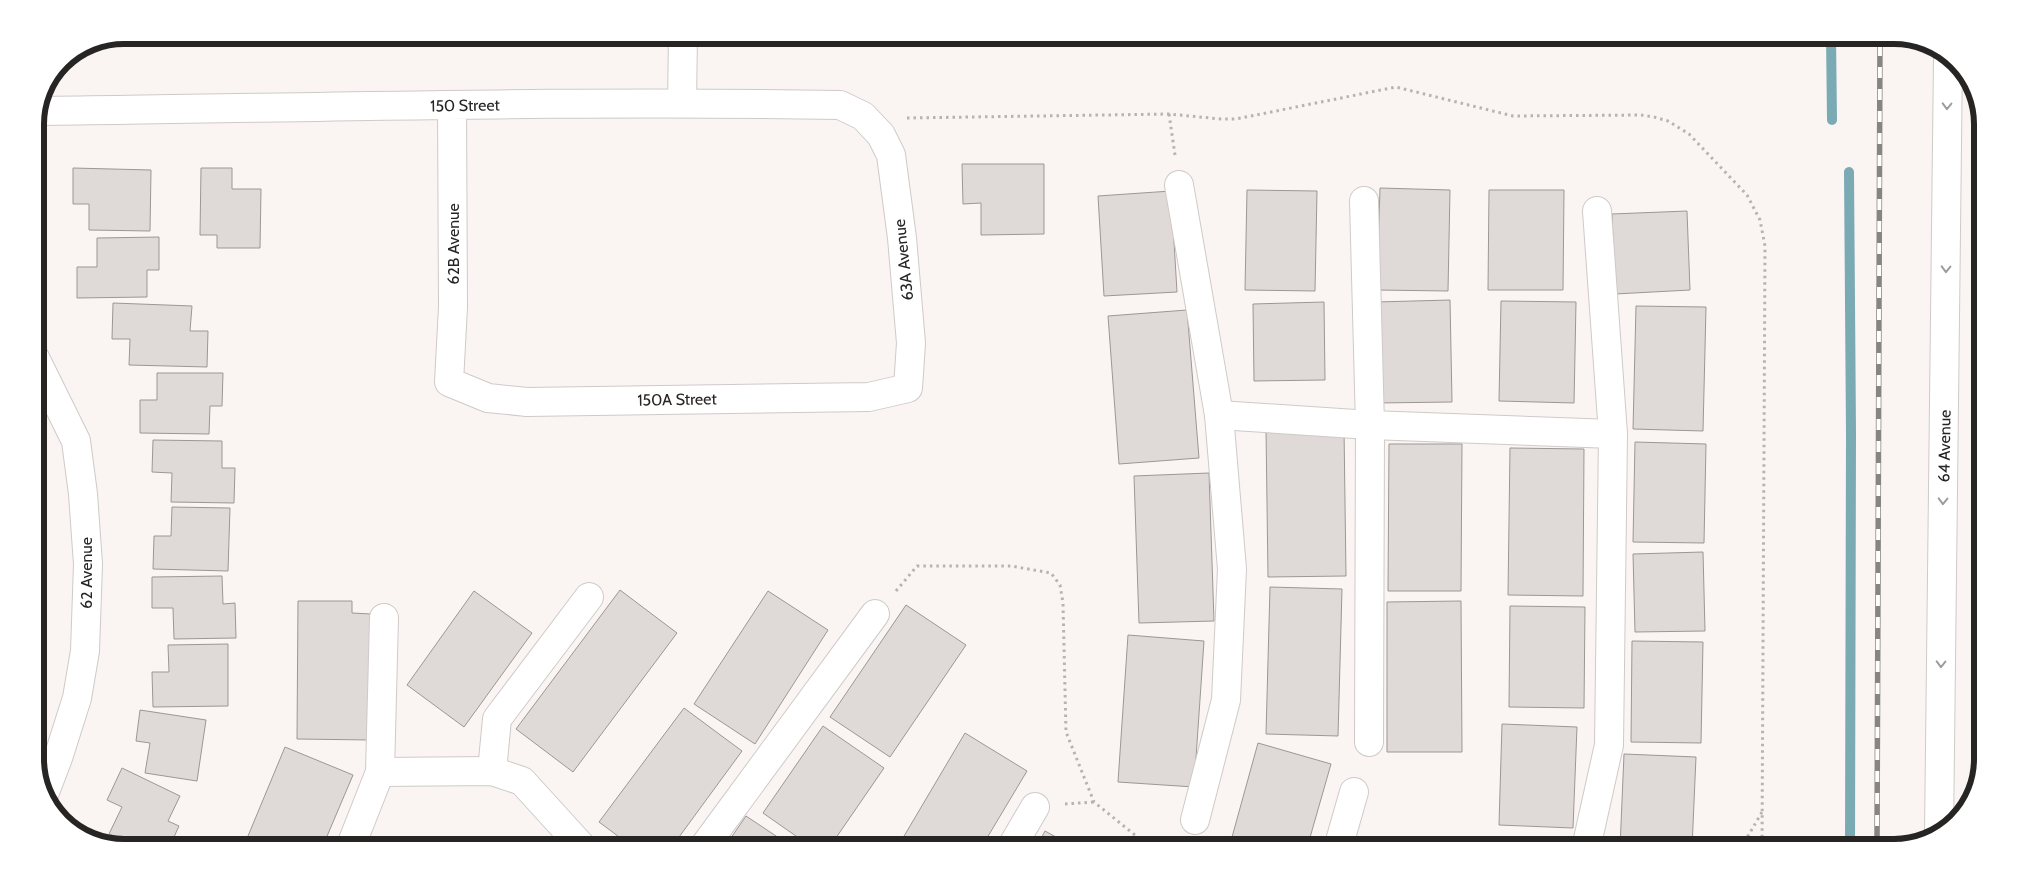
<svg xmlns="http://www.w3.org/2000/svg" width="2018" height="883" font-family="Cabin,sans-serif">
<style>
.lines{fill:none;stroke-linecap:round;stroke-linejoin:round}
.stream{stroke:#7aabb4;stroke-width:10}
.building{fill:#dfdad8;stroke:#9c9794}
.minor-casing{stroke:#cfcac8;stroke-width:30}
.major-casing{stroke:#cfcac8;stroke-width:30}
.path{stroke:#b7b3b1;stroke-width:3;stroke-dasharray:2.5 4;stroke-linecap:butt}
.minor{stroke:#fff;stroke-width:28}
.major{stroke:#fff;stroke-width:28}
.rail-casing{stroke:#888482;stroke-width:5.5}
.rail{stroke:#fff;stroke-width:4;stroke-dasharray:11;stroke-linecap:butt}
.oneway{stroke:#9e9d9c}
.labels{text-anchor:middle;stroke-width:4;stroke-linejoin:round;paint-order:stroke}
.street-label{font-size:16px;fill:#272524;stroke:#fff}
.rim{fill:none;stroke:#272524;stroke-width:6}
</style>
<rect width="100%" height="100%" fill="#faf5f2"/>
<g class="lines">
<g class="stream">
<polyline points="1831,35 1832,120"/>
<polyline points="1849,172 1851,432 1850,848"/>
</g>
</g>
<g class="building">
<polygon points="123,35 140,35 140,41 97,40"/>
<polygon points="745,35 841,35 842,43 745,45"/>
<polygon points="962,164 1044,164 1044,234 981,235 981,203 963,204"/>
<polygon points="73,168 151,170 150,231 89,230 89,204 73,204"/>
<polygon points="201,168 232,168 232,189 261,189 260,248 217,248 217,235 200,235"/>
<polygon points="1380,188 1450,190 1448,291 1377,290"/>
<polygon points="1247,190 1317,191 1315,291 1245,290"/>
<polygon points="1489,190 1564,190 1563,290 1488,290"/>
<polygon points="1171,191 1177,292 1104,296 1098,196"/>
<polygon points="1687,211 1690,290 1615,294 1612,214"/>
<polygon points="159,237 159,270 147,270 147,297 77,298 77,267 97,267 97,238"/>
<polygon points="1450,300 1452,402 1377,403 1376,302"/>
<polygon points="1501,301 1576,302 1574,403 1499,401"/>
<polygon points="1324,302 1325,380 1254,381 1253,304"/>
<polygon points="113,303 192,306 190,331 208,331 207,367 129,365 130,339 112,339"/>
<polygon points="1636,306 1706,307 1703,431 1633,429"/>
<polygon points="1187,310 1199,458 1119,464 1108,316"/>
<polygon points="157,373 223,373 222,406 210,406 209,434 140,433 140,400 157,400"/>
<polygon points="1344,428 1346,576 1268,577 1266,429"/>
<polygon points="153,440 222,441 222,468 235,468 234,503 171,502 172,473 152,472"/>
<polygon points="1635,442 1706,444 1704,543 1633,542"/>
<polygon points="1389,444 1462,444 1461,591 1388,591"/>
<polygon points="1510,448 1584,449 1583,596 1508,595"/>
<polygon points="1209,473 1214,621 1139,623 1134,476"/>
<polygon points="172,507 230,508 228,571 153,569 154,536 171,536"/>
<polygon points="1703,552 1705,631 1635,632 1633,554"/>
<polygon points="222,576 223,604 235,603 236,638 174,639 173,608 152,608 152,577"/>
<polygon points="1270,587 1342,589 1338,736 1266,734"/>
<polygon points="620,590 677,633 573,772 516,729"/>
<polygon points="474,591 532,633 464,727 407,685"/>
<polygon points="768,591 828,630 755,744 694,704"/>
<polygon points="298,601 352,601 352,613 371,614 370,740 297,739"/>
<polygon points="1461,601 1462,752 1387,752 1387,602"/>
<polygon points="906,605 966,645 890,757 830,717"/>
<polygon points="1510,606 1585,607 1584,708 1509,707"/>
<polygon points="1128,635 1204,641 1194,787 1118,782"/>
<polygon points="1632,641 1703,642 1701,743 1631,742"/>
<polygon points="228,644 228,706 153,707 152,672 169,672 168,645"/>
<polygon points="684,708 742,751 671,848 664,848 653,840 647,848 634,848 599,822"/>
<polygon points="140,710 206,720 197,781 145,773 150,743 136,741"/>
<polygon points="1502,724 1577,727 1573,828 1499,825"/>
<polygon points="823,726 884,768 829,848 813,848 763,813"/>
<polygon points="965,733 1027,771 981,848 897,848"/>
<polygon points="1258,743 1331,764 1307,848 1229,848"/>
<polygon points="285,747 353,775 322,848 243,848"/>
<polygon points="1624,754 1696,757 1692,848 1620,848"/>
<polygon points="122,768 180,796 168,821 179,826 169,848 140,848 109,834 122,807 107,800"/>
<polygon points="746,816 794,848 724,848"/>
<polygon points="1045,831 1076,848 1036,848"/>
</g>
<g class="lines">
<defs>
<g id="minor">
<polyline points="682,103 683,35"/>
<path d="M38,111C305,108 573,100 840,105L863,116L881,135L891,155L902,238L911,343L908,388L869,397L527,402L488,398L449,382L453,307L452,106"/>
<polyline points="1179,185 1219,415 1232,569 1226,700 1195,820"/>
<polyline points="1364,201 1370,425 1369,742"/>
<polyline points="35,358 76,441 83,494 88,564 85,651 77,698 58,758 45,792"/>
<polyline points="1219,415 1370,425 1613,434"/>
<polyline points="492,771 497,719 589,597"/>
<polyline points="380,772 492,771 522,781 583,848"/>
<polyline points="350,848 380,772 384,618"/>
<polyline points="703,848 875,614"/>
<polyline points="1011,848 1035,807"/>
<polyline points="1338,848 1354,792"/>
<polyline points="1586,848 1609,745 1613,434 1597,211"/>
</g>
<polyline id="major" points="1939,834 1948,58"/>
</defs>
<use href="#minor" class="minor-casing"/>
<use href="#major" class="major-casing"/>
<g class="path">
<polyline points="1169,114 1175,155"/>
<polyline points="907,118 1169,114 1221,119 1236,119 1396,87 1513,116 1641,115 1654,117 1668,121 1689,134 1747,195 1760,220 1765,246 1762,848"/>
<polyline points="896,591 917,566 1011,566 1051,573 1060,585 1063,603 1066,732 1094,802 1151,848"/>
<polyline points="1065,804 1094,802"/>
<polyline points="1741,848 1762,812"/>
</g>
<use href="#minor" class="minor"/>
<use href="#major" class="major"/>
<defs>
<polyline id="rail" points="1877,848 1880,35"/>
</defs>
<use href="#rail" class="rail-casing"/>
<use href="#rail" class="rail"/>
</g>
<defs><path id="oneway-chevron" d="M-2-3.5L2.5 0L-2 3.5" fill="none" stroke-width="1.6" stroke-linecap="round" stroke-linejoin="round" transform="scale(1.25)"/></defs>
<g class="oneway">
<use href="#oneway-chevron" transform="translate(1947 106) rotate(91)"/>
<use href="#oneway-chevron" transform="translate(1946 269) rotate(91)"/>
<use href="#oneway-chevron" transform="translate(1943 501) rotate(91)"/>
<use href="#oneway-chevron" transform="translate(1941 664) rotate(91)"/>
</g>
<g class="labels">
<g class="street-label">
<text transform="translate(465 105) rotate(-1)" y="6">150 Street</text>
<text transform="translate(453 244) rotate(-90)" y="6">62B Avenue</text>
<text transform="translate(903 260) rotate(-96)" y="6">63A Avenue</text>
<text transform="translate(677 399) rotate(-1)" y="6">150A Street</text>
<text transform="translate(1944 446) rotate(-89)" y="6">64 Avenue</text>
<text transform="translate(86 573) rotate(-90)" y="6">62 Avenue</text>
</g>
</g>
<path d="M0 0H2018V883H0ZM124 44H1894A80 80 0 0 1 1974 124V759A80 80 0 0 1 1894 839H124A80 80 0 0 1 44 759V124A80 80 0 0 1 124 44Z" fill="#fff" fill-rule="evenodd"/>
<path class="rim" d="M124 44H1894A80 80 0 0 1 1974 124V759A80 80 0 0 1 1894 839H124A80 80 0 0 1 44 759V124A80 80 0 0 1 124 44Z"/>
</svg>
